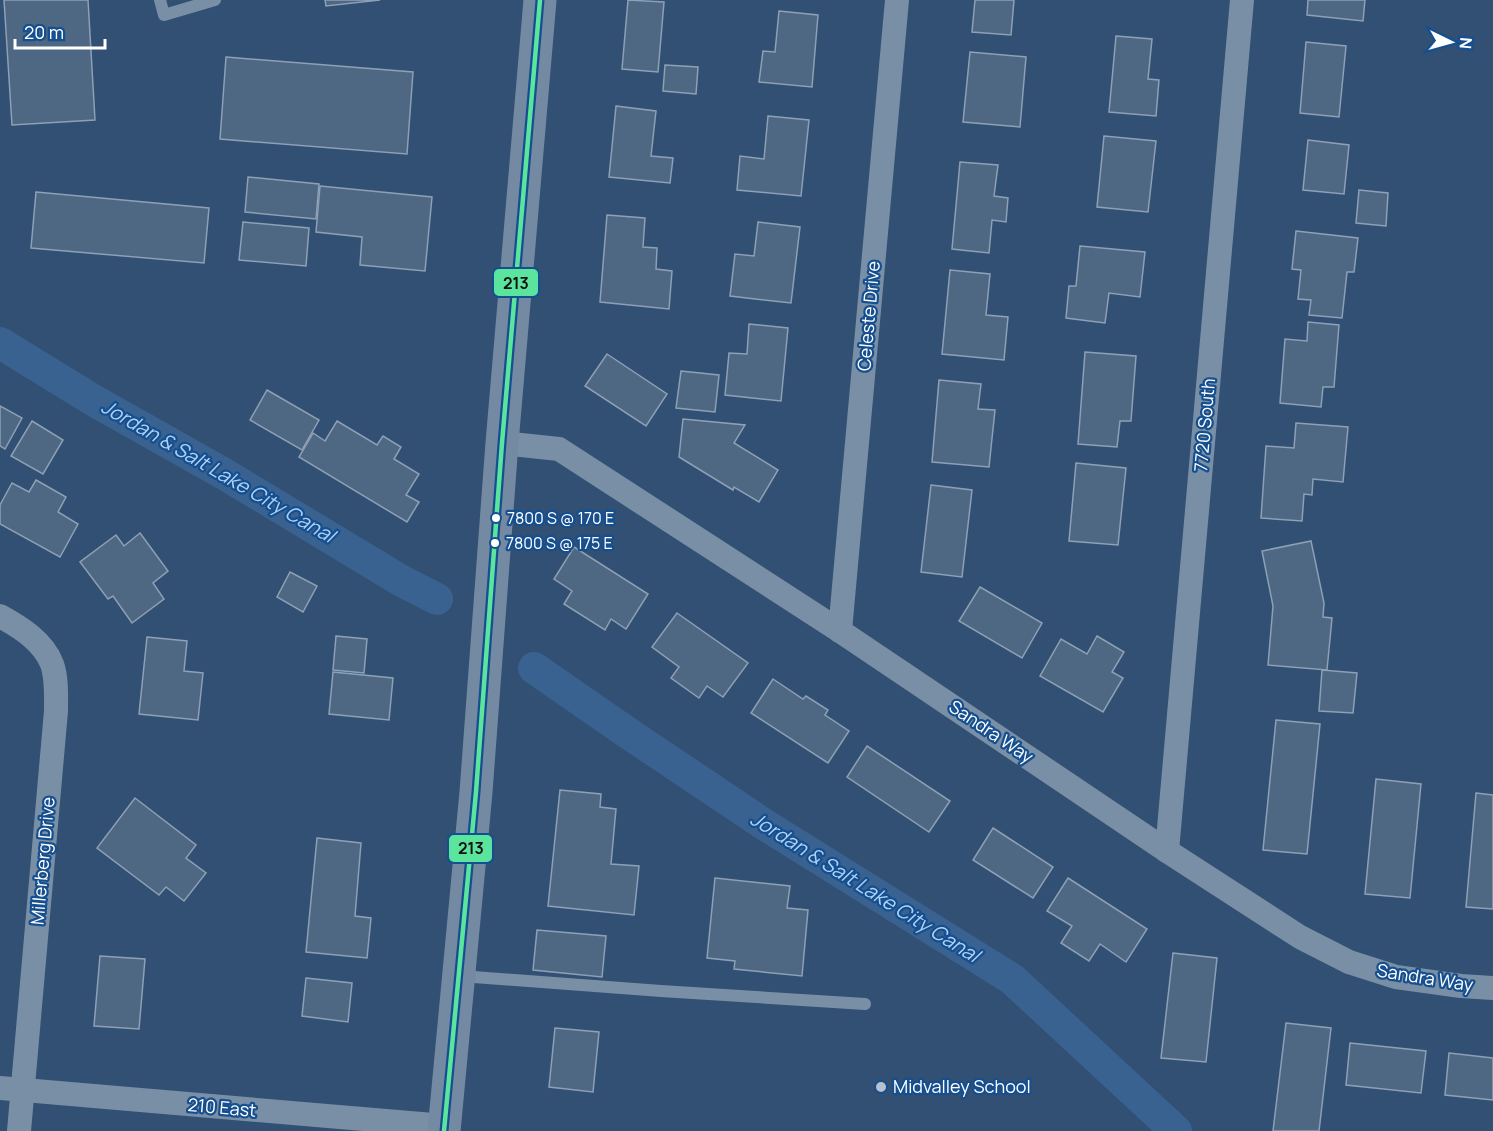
<svg xmlns="http://www.w3.org/2000/svg" width="1493" height="1131" font-family="Manrope,sans-serif">
<style>
.lines{fill:none;stroke-linecap:round;stroke-linejoin:round}
.canal{stroke:#396290;stroke-width:32}
.building{fill:#4e6783;stroke:#8da0b5;stroke-width:1.5}
.lane{stroke:#788fa6;stroke-width:12}
.street{stroke:#788fa6;stroke-width:24}
.secondary{stroke:#748aa3;stroke-width:33}
.bus-1-casing{stroke:#154f8f;stroke-width:9}
.bus-1{stroke:#5ae49d;stroke-width:4.5}
.bus-dot{fill:#fff;stroke:#154f8f;stroke-width:2}
.poi-dot{fill:#b7c2ce;stroke:#154f8f;stroke-width:2}
.labels{text-anchor:middle;stroke-width:4.5;stroke-linejoin:round;paint-order:stroke}
.bus-label{font-size:16px;fill:#fff;stroke:#154f8f;text-anchor:start}
.street-label{font-size:18px;fill:#fff;stroke:#154f8f}
.poi-label{font-size:18px;fill:#fff;stroke:#154f8f;text-anchor:start}
.water-label{font-size:20px;font-style:italic;fill:#add2f7;stroke:#154f8f}
.line-badge{stroke:#154f8f;stroke-width:2}
.pale-badge-label{font-size:16px;text-anchor:middle;font-weight:bold;fill:#111}
</style>
<rect width="100%" height="100%" fill="#315073"/>
<g class="lines">
<g class="canal">
<polyline points="0,343 93,400 226,475 400,580 437,599"/>
<polyline points="534,668 625,731 762,823 1012,979 1176,1131"/>
</g>
</g>
<g class="building">
<polygon points="4,0 88,0 95,120 12,125"/>
<polygon points="325,0 380,0 326,6"/>
<polygon points="628,0 664,2 658,72 622,69"/>
<polygon points="975,0 1014,0 1011,35 972,32"/>
<polygon points="1308,0 1365,0 1363,21 1307,15"/>
<polygon points="779,11 818,15 812,87 759,82 763,51 775,52"/>
<polygon points="1116,36 1152,39 1148,79 1159,80 1156,116 1109,112"/>
<polygon points="1306,42 1346,46 1339,117 1300,113"/>
<polygon points="970,52 1026,57 1020,127 963,122"/>
<polygon points="226,57 413,72 407,154 220,139"/>
<polygon points="665,65 698,67 696,94 663,91"/>
<polygon points="616,106 656,111 651,156 673,158 670,183 609,177"/>
<polygon points="768,116 809,120 801,196 737,190 740,156 764,159"/>
<polygon points="1104,136 1156,141 1148,212 1097,207"/>
<polygon points="1308,140 1349,145 1344,194 1303,190"/>
<polygon points="960,162 998,165 994,196 1008,198 1006,222 992,220 989,253 952,249"/>
<polygon points="248,177 319,184 316,219 245,212"/>
<polygon points="320,186 432,197 425,271 360,265 362,237 316,232"/>
<polygon points="1359,190 1388,193 1386,226 1356,223"/>
<polygon points="36,192 209,208 204,263 31,248"/>
<polygon points="607,215 645,218 643,247 657,248 656,269 672,271 669,309 600,302"/>
<polygon points="243,222 309,228 306,266 239,260"/>
<polygon points="758,222 800,227 791,303 730,296 735,254 754,256"/>
<polygon points="1296,231 1358,238 1354,272 1347,272 1342,318 1309,315 1311,300 1298,299 1301,270 1292,269"/>
<polygon points="1080,246 1145,252 1140,297 1109,293 1105,323 1066,318 1069,286 1076,286"/>
<polygon points="950,270 990,274 986,315 1008,317 1004,360 942,354"/>
<polygon points="1308,322 1339,325 1334,387 1323,387 1321,407 1280,403 1285,339 1307,341"/>
<polygon points="749,324 788,328 781,401 725,395 729,353 747,354"/>
<polygon points="1085,352 1136,356 1131,421 1120,421 1117,447 1078,444"/>
<polygon points="607,354 667,394 646,426 585,386"/>
<polygon points="681,371 719,375 715,412 676,408"/>
<polygon points="939,380 981,384 978,409 995,410 989,467 932,462"/>
<polygon points="267,390 319,420 302,450 250,420"/>
<polygon points="0,406 22,418 5,449 0,446"/>
<polygon points="683,419 745,425 734,443 778,470 759,502 734,487 733,490 679,457"/>
<polygon points="32,421 63,440 43,474 11,456"/>
<polygon points="337,421 377,445 383,436 401,447 394,459 419,474 406,495 419,502 407,522 299,457 313,433 325,441"/>
<polygon points="1296,423 1348,427 1343,482 1313,479 1312,495 1304,494 1302,521 1261,518 1266,446 1294,448"/>
<polygon points="1076,463 1126,468 1118,545 1069,541"/>
<polygon points="36,480 66,497 58,512 78,524 60,557 0,524 0,505 12,483 29,492"/>
<polygon points="931,485 972,490 962,577 921,572"/>
<polygon points="140,533 168,571 153,583 164,599 132,623 113,596 108,599 80,562 116,535 124,546"/>
<polygon points="1311,541 1324,603 1323,617 1332,618 1327,670 1268,665 1273,606 1262,551"/>
<polygon points="574,547 648,594 626,629 611,619 605,630 564,604 572,591 554,579"/>
<polygon points="290,572 317,586 303,612 277,597"/>
<polygon points="980,587 1042,623 1022,658 959,621"/>
<polygon points="677,613 748,663 723,697 707,686 699,698 671,678 679,667 652,647"/>
<polygon points="336,636 367,639 364,673 333,670"/>
<polygon points="1097,636 1124,652 1112,672 1123,678 1103,712 1040,676 1061,639 1087,654"/>
<polygon points="147,637 187,641 184,671 203,673 198,720 139,714"/>
<polygon points="1322,670 1357,673 1353,713 1319,711"/>
<polygon points="333,672 393,678 389,720 329,714"/>
<polygon points="773,679 803,699 806,696 828,710 825,715 849,731 828,763 751,713"/>
<polygon points="1276,720 1320,724 1307,854 1263,850"/>
<polygon points="867,746 950,801 929,832 847,777"/>
<polygon points="1376,779 1421,784 1410,898 1365,894"/>
<polygon points="560,790 601,794 600,807 616,809 611,864 639,866 634,915 548,906"/>
<polygon points="1476,793 1493,795 1493,909 1466,907"/>
<polygon points="135,798 196,845 186,858 206,873 184,901 166,887 159,895 97,848"/>
<polygon points="993,828 1053,867 1033,898 973,860"/>
<polygon points="317,838 361,843 355,916 371,918 367,958 306,952"/>
<polygon points="715,878 790,886 787,908 808,910 802,976 734,969 735,961 707,958"/>
<polygon points="1068,878 1147,929 1126,962 1100,944 1089,961 1061,943 1072,926 1047,911"/>
<polygon points="537,930 606,936 602,977 533,970"/>
<polygon points="1173,953 1217,958 1206,1062 1161,1058"/>
<polygon points="100,956 145,959 139,1029 94,1026"/>
<polygon points="306,978 352,983 348,1022 302,1016"/>
<polygon points="1286,1023 1331,1028 1319,1131 1273,1131"/>
<polygon points="555,1028 599,1032 593,1092 549,1087"/>
<polygon points="1350,1043 1426,1051 1421,1093 1346,1085"/>
<polygon points="1449,1053 1493,1058 1493,1100 1445,1095"/>
</g>
<g class="lines">
<g class="lane">
<polyline points="160,0 164,15 215,0"/>
<polyline points="460,976 661,991 865,1004"/>
</g>
<g class="street">
<polyline points="502,443 559,449 840,631 1167,851 1300,937 1349,962 1396,977 1461,986 1493,988"/>
<path d="M0,616C20,627 43,641 52,664C57,678 56,696 56,711L19,1131"/>
<polyline points="840,631 897,0"/>
<polyline points="1167,851 1242,0"/>
<polyline points="0,1088 445,1126"/>
</g>
<polyline class="secondary" points="444,1131 476,792 502,443 540,0"/>
<defs>
<polyline id="bus-1" points="444,1131 476,792 502,443 540,0"/>
</defs>
<use href="#bus-1" class="bus-1-casing"/>
<use href="#bus-1" class="bus-1"/>
</g>
<g class="bus-dot">
<circle cx="496" cy="518" r="5"/>
<circle cx="495" cy="543" r="5"/>
</g>
<circle class="poi-dot" cx="881" cy="1087" r="6"/>
<g class="labels">
<g class="bus-label">
<text x="507" y="524">7800 S @ 170 E</text>
<text x="506" y="549">7800 S @ 175 E</text>
</g>
<g class="street-label">
<text transform="translate(869 316) rotate(-85)" y="6">Celeste Drive</text>
<text transform="translate(1205 425) rotate(-85)" y="6">7720 South</text>
<text transform="translate(991 732) rotate(34)" y="6">Sandra Way</text>
<text transform="translate(43 861) rotate(-85)" y="6">Millerberg Drive</text>
<text transform="translate(1425 978) rotate(9)" y="6">Sandra Way</text>
<text transform="translate(222 1108) rotate(5)" y="6">210 East</text>
</g>
<g class="poi-label">
<text x="893" y="1093">Midvalley School</text>
</g>
<g class="water-label">
<text transform="translate(218 471) rotate(30)" y="7">Jordan &amp; Salt Lake City Canal</text>
<text transform="translate(865 887) rotate(32)" y="7">Jordan &amp; Salt Lake City Canal</text>
</g>
</g>
<g class="line-badge">
<rect x="493" y="268" width="46" height="29" rx="6" fill="#5ae49d"/>
<rect x="448" y="834" width="45" height="29" rx="6" fill="#5ae49d"/>
</g>
<g class="pale-badge-label">
<text x="516" y="289">213</text>
<text x="471" y="854">213</text>
</g>
<g transform="translate(1451 42) rotate(95)" stroke="#154f8f" stroke-width="4.5" paint-order="stroke">
<path d="M0-4.5L10 22L0 15L-10 22Z" fill="#ffffff"/>
<text y="-9" font-size="16" font-weight="bold" text-anchor="middle" fill="#ffffff">N</text>
</g>
<path d="M15 39v9h90v-9" fill="none" stroke="#ffffff" stroke-width="3"/>
<text x="24" y="39" font-size="18" fill="#ffffff" stroke="#154f8f" stroke-width="4.5" paint-order="stroke">20 m</text>
</svg>
